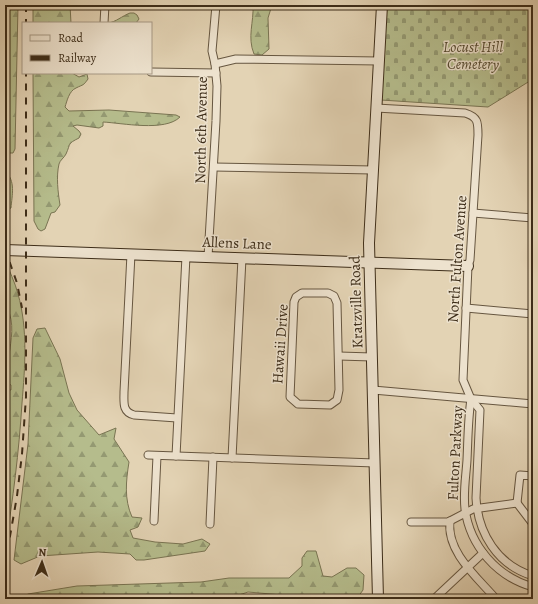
<svg xmlns="http://www.w3.org/2000/svg" width="538" height="604" font-family="Alegreya,serif">
<style>
.forest{fill:url(#forest-firs);stroke:#797452}
.cemetery{fill:url(#cemetery-stones);stroke:#797452}
.lines{fill:none;stroke-linecap:round;stroke-linejoin:round}
.street-casing{stroke:#665640;stroke-width:9}
.secondary-casing{stroke:#3d2d19;stroke-width:12}
.street{stroke:#ede2ce;stroke-width:7}
.secondary{stroke:#ede2ce;stroke-width:10}
.rail{stroke:#3d2d19;stroke-width:2;stroke-dasharray:7 7;stroke-linecap:butt}
.labels{text-anchor:middle;stroke-width:3;stroke-linejoin:round;paint-order:stroke}
.park-label{font-size:15px;font-style:italic;fill:#554a30;stroke:#ede2ce}
.street-label{font-size:15px;fill:#3d2d19;stroke:#ede2ce}
</style>
<defs>
<pattern id="forest-firs" width="22" height="20" patternUnits="userSpaceOnUse"><rect width="22" height="20" fill="#b5bc8c"/><path d="M5 1l3.5 6h-7zM16 11l3.5 6h-7z" fill="#949972"/></pattern>
<pattern id="cemetery-stones" width="16" height="16" patternUnits="userSpaceOnUse"><rect width="16" height="16" fill="#b5bc8c"/><path d="M2 7V4a2 2 0 0 1 4 0v3zM10 15v-3a2 2 0 0 1 4 0v3z" fill="#949972"/></pattern>
</defs>
<rect width="100%" height="100%" fill="#e3d3b4"/>
<filter id="stains"><feTurbulence type="fractalNoise" baseFrequency=".005" numOctaves="4"/><feColorMatrix values="0 0 0 0 .2 0 0 0 0 .09 0 0 0 0 .02 0 0 0 .5 -.17"/></filter>
<radialGradient id="worn" r=".72"><stop offset=".6" stop-color="#630" stop-opacity="0"/><stop offset="1" stop-color="#630" stop-opacity=".3"/></radialGradient>
<g class="forest">
<polygon points="9,5 18,5 15,149 13,153 9,153 5,141"/>
<polygon points="33,5 70,5 71,23 33,23"/>
<path d="M253,5H272L268,18L269,49L262,55L254,54C247,37 254,22 253,5Z"/>
<path d="M130,13H134L137,15L139,19L136,23H108C116,22 122,16 130,13Z"/>
<path d="M33,73H72L79,77L87,74L88,79C83,86 84,84 76,88C69,91 67,101 65,107L69,111L109,110L176,115L180,117C165,132 122,123 103,122V126L99,128L77,125L73,126L79,131L81,134L79,138C67,144 71,143 66,154C64,158 60,160 59,164C56,177 58,192 60,205L55,212L51,213L45,229L41,231L38,229L34,221Z"/>
<path d="M5,171C16,181 12,195 11,208L5,210Z"/>
<path d="M5,259C9,271 15,282 18,294C28,329 25,367 22,403C19,451 13,500 5,548V390H11V385L5,382V357L9,355C11,341 15,322 7,308H5Z"/>
<path d="M45,328L60,359L69,393L77,410L99,435L116,428L114,439L129,462C126,481 124,499 132,517L142,518L138,527L130,530L133,538L155,542L183,544L202,539L210,544L205,551L144,560H136L130,554L98,552L40,556L21,564L14,560L28,444L33,338L37,329Z"/>
<polygon points="307,551 316,551 323,576 332,577 347,568 356,568 364,575 363,590 358,597 342,596 338,599 292,599 293,596 248,592 227,599 20,599 28,594 77,586 201,582 229,578 289,578 302,566 302,558"/>
</g>
<polygon class="cemetery" points="387,5 533,5 533,79 488,107 381,100"/>
<g class="lines">
<defs>
<g id="street">
<polyline points="104,23 105,5"/>
<polyline points="215,64 236,59 379,61"/>
<polyline points="151,72 216,73"/>
<path d="M376,108L465,113C478,117 478,122 478,135L470,260L468,266L463,380L471,399L480,410L476,498C478,533 497,565 533,576"/>
<polyline points="214,167 373,170"/>
<polyline points="473,213 533,218"/>
<path d="M131,254L124,392C124,402 122,412 134,415L177,418"/>
<polyline points="208,257 216,121 217,86 215,64 212,51 216,5"/>
<polygon points="302,293 328,293 334,296 337,303 339,390 337,400 330,405 298,404 290,397 294,302 296,297"/>
<polyline points="466,308 533,314"/>
<polyline points="339,356 372,357"/>
<polyline points="373,390 533,404"/>
<path d="M471,399C468,419 468,439 467,460C466,476 463,492 465,509C470,546 497,577 533,587"/>
<polyline points="148,455 375,463"/>
<polyline points="176,456 186,256"/>
<polyline points="232,458 242,258"/>
<polyline points="517,503 520,475 533,476"/>
<polyline points="517,503 533,524"/>
<polyline points="154,521 157,456"/>
<path d="M450,521C446,552 478,578 496,599"/>
<polyline points="411,522 448,522 473,509 517,503"/>
<polyline points="210,524 213,457"/>
<polyline points="434,599 483,553"/>
</g>
<g id="secondary">
<polyline points="5,250 468,266"/>
<polyline points="378,599 369,243 382,5"/>
</g>
</defs>
<use href="#street" class="street-casing"/>
<use href="#secondary" class="secondary-casing"/>
<use href="#street" class="street"/>
<use href="#secondary" class="secondary"/>
<g class="rail">
<polyline points="26,5 26,23"/>
<polyline points="5,249 17,283 22,308"/>
<polyline points="5,565 17,496 22,454 26,397 26,73"/>
</g>
</g>
<g class="labels">
<g class="park-label">
<text x="473" y="52">Locust Hill<tspan x="473" dy="17">Cemetery</tspan></text>
</g>
<g class="street-label">
<text transform="translate(201 130) rotate(-89)" y="5">North 6th Avenue</text>
<text transform="translate(237 243) rotate(2)" y="5">Allens Lane</text>
<text transform="translate(457 259) rotate(-86)" y="5">North Fulton Avenue</text>
<text transform="translate(356 302) rotate(-92)" y="5">Kratzville Road</text>
<text transform="translate(280 344) rotate(-86)" y="5">Hawaii Drive</text>
<text transform="translate(455 453) rotate(-87)" y="5">Fulton Parkway</text>
</g>
</g>
<rect width="538" height="604" fill="none" stroke="#e3d3b4" stroke-width="20"/>
<rect x="6" y="6" width="526" height="592" fill="none" stroke="#3d2d19" stroke-width="2"/>
<rect x="10" y="10" width="518" height="584" fill="none" stroke="#3d2d19"/>
<rect x="22" y="22" width="130" height="52" fill="#ede2ce" stroke="#a79a86"/>
<rect x="30" y="35" width="20" height="6" fill="#ede2ce" stroke="#a79a86"/>
<text x="58" y="42" font-size="12" fill="#3d2d19">Road</text>
<rect x="30" y="55" width="20" height="6" fill="#3d2d19" stroke="#a79a86"/>
<text x="58" y="62" font-size="12" fill="#3d2d19">Railway</text>
<g transform="translate(42 562) rotate(2)" stroke="#ede2ce" stroke-width="3" paint-order="stroke">
<path d="M0-3L7 15L0 10L-7 15Z" fill="#3d2d19"/>
<text y="-6" font-size="11" font-weight="bold" text-anchor="middle" fill="#3d2d19">N</text>
</g>
<rect width="100%" height="100%" filter="url(#stains)"/>
<rect width="100%" height="100%" fill="url(#worn)"/>
</svg>
